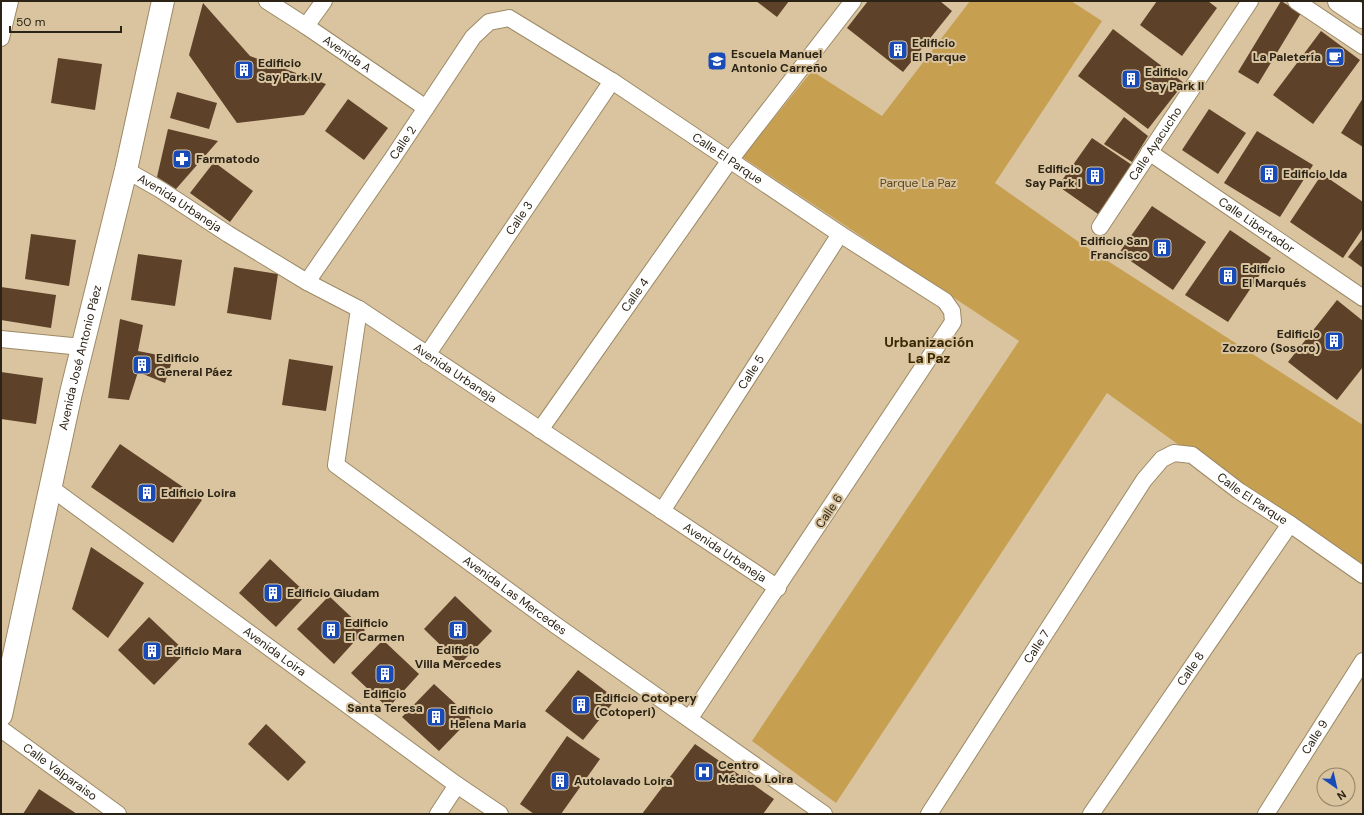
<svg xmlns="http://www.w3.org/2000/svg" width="1364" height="815" font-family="'DM Sans',sans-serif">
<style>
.green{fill:#c79f51}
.building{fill:#5d4128}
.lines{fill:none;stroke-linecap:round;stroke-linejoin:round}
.minor-casing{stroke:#9c8966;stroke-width:18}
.secondary-casing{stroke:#9c8966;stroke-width:24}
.minor{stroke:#fff;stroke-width:16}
.secondary{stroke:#fff;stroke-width:22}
.labels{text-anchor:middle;stroke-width:4;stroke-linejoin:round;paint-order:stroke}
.poi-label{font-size:12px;font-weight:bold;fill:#2b2315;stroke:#d9c49f;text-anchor:start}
.street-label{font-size:12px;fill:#2b2315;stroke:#d9c49f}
.park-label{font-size:12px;fill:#5c461b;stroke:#d9c49f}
.quarter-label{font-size:14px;font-weight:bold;fill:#382704;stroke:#d9c49f}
</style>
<rect width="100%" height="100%" fill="#d9c49f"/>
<polygon class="green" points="970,1 1071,1 1102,21 995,183 1083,245 1363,425 1363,572 1241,490 1107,393 836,803 752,741 1019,341 742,157 812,71 882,116"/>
<g class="building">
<polygon points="756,1 789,1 777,17"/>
<polygon points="868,1 940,1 952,11 903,72 847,28"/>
<polygon points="1157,1 1208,1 1217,8 1182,56 1140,25"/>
<polygon points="1281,1 1301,13 1258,84 1238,72"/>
<polygon points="203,3 250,56 326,84 304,115 237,123 189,55"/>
<polygon points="1113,29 1184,83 1148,129 1078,76"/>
<polygon points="1321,31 1360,60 1313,124 1273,95"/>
<polygon points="58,58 102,64 95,110 51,103"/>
<polygon points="177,92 217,103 209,129 170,118"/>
<polygon points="1363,98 1363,147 1341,133"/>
<polygon points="348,99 388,128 364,160 325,131"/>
<polygon points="1209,109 1246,133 1218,174 1182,150"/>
<polygon points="1124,117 1148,136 1132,162 1104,144"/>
<polygon points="168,129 218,141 176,189 157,177"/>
<polygon points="1257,131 1313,165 1280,217 1224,183"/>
<polygon points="1092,138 1132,165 1098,214 1058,186"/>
<polygon points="214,162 253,191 230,222 190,193"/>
<polygon points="1322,174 1363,202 1363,228 1343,258 1290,222"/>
<polygon points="1152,206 1206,242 1173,290 1119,253"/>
<polygon points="1230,230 1271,258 1228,322 1185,295"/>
<polygon points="31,234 76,240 69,286 25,279"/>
<polygon points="1363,238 1363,268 1348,257"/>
<polygon points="138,254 182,260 175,306 131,300"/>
<polygon points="234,267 278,274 271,320 227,313"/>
<polygon points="1,287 56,295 51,328 1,320"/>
<polygon points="1337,300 1363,321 1363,367 1337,400 1288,362"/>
<polygon points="120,319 143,325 138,351 173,358 165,383 138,372 129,400 108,398"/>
<polygon points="289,359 333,366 326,411 282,405"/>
<polygon points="1,372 43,378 36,424 1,419"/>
<polygon points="120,444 202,500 173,543 91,487"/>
<polygon points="91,547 144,583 108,638 72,609"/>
<polygon points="270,559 307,594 276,627 239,593"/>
<polygon points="329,596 365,630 334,664 297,629"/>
<polygon points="455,596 492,631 460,664 424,629"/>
<polygon points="149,617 186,652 154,685 118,650"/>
<polygon points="383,640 419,674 388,708 351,673"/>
<polygon points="578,670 616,699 583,740 545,711"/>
<polygon points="434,684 471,718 439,751 402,717"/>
<polygon points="266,724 306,762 288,781 248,744"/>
<polygon points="567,736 600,759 561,814 534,814 520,804"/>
<polygon points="695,744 774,799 763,814 642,814"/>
<polygon points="39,789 77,814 23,814"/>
</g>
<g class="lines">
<defs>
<g id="minor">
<path id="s1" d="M267,1L306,26L426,108"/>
<polyline points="1296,1 1363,46"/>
<polyline points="306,26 324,1"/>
<polyline points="1,38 10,1"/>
<path id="s2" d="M1149,152L1363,298"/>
<path id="s3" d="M126,170L161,190L228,234L307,282L359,309L778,588"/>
<path id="s4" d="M1100,227L1250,1"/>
<path id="s5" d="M307,282L392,159L473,37L489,22L509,18L612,81L840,234L945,301L952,311L953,322L690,718"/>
<path id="s6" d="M359,309L336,465L554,624L824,814"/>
<polyline points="1,339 82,347"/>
<path id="s7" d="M427,355L612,81"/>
<path id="s8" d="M540,430L730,160L853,1"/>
<path id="s9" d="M51,488L457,785L500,814"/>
<path id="s10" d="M662,511L840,234"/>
<path id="s11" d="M1,729L118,814"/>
<polyline points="438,814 457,785"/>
<path id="s12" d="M929,814L1144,480L1162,459L1174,453L1192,455L1239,491L1290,524L1363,575"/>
<path id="s13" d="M1091,814L1290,524"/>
<path id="s14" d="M1266,814L1363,661"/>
</g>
<g id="secondary">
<polyline points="1339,1 1363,17"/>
<path id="s15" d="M1,715L71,393L126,170L163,1"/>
</g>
</defs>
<use href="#minor" class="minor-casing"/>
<use href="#secondary" class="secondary-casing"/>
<use href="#minor" class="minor"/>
<use href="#secondary" class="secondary"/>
</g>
<defs>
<symbol id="building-square" viewBox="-11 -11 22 22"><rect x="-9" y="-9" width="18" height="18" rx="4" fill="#184bb8" stroke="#d9c49f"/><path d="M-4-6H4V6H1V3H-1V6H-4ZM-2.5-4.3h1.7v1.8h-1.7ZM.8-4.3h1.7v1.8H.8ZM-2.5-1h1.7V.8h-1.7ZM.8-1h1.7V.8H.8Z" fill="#fff"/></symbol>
<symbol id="cafe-square" viewBox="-11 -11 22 22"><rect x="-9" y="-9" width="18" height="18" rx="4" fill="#184bb8" stroke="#d9c49f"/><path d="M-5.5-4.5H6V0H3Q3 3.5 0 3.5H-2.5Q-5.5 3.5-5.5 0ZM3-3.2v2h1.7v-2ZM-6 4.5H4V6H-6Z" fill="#fff"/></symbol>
<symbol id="school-square" viewBox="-11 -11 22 22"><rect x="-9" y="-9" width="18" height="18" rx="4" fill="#184bb8" stroke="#d9c49f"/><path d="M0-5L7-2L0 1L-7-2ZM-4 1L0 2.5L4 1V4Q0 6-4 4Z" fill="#fff"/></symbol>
<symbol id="pharmacy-square" viewBox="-11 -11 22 22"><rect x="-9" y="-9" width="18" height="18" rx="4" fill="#184bb8" stroke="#d9c49f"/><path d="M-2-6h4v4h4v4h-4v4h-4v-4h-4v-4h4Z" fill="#fff"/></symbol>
<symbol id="hospital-square" viewBox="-11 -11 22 22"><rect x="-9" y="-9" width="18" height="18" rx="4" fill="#184bb8" stroke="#d9c49f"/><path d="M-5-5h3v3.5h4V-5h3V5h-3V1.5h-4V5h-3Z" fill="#fff"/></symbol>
</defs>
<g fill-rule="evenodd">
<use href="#building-square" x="887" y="39" width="22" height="22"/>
<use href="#cafe-square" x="1324" y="46" width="22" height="22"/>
<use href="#school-square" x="706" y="50" width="22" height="22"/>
<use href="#building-square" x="233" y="59" width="22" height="22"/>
<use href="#building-square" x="1120" y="68" width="22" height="22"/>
<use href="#pharmacy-square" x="171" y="148" width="22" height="22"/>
<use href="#building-square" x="1258" y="163" width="22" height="22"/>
<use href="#building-square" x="1084" y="165" width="22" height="22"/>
<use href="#building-square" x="1151" y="237" width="22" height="22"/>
<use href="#building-square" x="1217" y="265" width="22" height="22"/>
<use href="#building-square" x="1323" y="330" width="22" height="22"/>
<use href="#building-square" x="131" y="354" width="22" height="22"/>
<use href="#building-square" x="136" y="482" width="22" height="22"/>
<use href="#building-square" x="262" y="582" width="22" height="22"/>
<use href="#building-square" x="320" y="619" width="22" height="22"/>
<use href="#building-square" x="447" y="619" width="22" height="22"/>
<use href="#building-square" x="141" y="640" width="22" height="22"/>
<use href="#building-square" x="374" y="663" width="22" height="22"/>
<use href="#building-square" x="570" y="694" width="22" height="22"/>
<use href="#building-square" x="425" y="706" width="22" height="22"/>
<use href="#hospital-square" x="693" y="761" width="22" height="22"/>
<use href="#building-square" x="549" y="770" width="22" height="22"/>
</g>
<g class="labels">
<g class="poi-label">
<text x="912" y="47">Edificio<tspan x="912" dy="14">El Parque</tspan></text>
<text x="731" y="58">Escuela Manuel<tspan x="731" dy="14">Antonio Carreño</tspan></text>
<text x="1321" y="61" text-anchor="end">La Paletería</text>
<text x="258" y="67">Edificio<tspan x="258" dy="14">Say Park IV</tspan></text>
<text x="1145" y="76">Edificio<tspan x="1145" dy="14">Say Park II</tspan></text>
<text x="196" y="163">Farmatodo</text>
<text x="1081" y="173" text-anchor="end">Edificio<tspan x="1081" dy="14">Say Park I</tspan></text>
<text x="1283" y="178">Edificio Ida</text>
<text x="1148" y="245" text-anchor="end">Edificio San<tspan x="1148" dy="14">Francisco</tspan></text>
<text x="1242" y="273">Edificio<tspan x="1242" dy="14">El Marqués</tspan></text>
<text x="1320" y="338" text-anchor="end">Edificio<tspan x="1320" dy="14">Zozzoro (Sosoro)</tspan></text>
<text x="156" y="362">Edificio<tspan x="156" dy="14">General Páez</tspan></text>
<text x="161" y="497">Edificio Loira</text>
<text x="287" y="597">Edificio Giudam</text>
<text x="345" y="627">Edificio<tspan x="345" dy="14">El Carmen</tspan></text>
<text x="458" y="654" text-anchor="middle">Edificio<tspan x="458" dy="14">Villa Mercedes</tspan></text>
<text x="166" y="655">Edificio Mara</text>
<text x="385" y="698" text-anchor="middle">Edificio<tspan x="385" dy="14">Santa Teresa</tspan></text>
<text x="595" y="702">Edificio Cotopery<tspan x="595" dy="14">(Cotoperi)</tspan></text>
<text x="450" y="714">Edificio<tspan x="450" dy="14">Helena Maria</tspan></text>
<text x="718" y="769">Centro<tspan x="718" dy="14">Médico Loira</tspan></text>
<text x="574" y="785">Autolavado Loira</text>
</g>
<g class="street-label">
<text dy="4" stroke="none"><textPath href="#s1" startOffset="96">Avenida A</textPath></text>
<text dy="4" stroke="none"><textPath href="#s5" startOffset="169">Calle 2</textPath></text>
<text dy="4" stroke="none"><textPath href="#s4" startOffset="100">Calle Ayacucho</textPath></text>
<text dy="4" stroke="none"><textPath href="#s5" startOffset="598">Calle El Parque</textPath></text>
<text dy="4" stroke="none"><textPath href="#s3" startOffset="63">Avenida Urbaneja</textPath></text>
<text dy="4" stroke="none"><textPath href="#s7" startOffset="165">Calle 3</textPath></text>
<text dy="4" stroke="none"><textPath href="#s2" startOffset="130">Calle Libertador</textPath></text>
<text dy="4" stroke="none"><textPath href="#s8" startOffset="165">Calle 4</textPath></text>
<text dy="4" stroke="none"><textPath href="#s15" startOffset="366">Avenida José Antonio Páez</textPath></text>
<text dy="4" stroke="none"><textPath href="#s3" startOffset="387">Avenida Urbaneja</textPath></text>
<text dy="4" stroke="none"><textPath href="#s10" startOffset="165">Calle 5</textPath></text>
<text dy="4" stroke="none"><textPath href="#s12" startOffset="531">Calle El Parque</textPath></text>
<text transform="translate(829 511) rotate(-56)" y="4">Calle 6</text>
<text dy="4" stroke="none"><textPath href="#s3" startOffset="711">Avenida Urbaneja</textPath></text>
<text dy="4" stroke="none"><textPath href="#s6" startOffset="379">Avenida Las Mercedes</textPath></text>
<text dy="4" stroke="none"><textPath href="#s12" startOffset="199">Calle 7</textPath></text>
<text dy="4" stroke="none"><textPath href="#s9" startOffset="277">Avenida Loira</textPath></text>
<text dy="4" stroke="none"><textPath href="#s13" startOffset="176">Calle 8</textPath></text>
<text dy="4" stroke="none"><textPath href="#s14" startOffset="91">Calle 9</textPath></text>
<text dy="4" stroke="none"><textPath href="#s11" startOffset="73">Calle Valparaiso</textPath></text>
</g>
<g class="park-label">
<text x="918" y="187">Parque La Paz</text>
</g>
<g class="quarter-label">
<text x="929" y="347">Urbanización<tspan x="929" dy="16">La Paz</tspan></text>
</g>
</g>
<rect width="1364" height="815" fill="none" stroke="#2b2315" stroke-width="4"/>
<g transform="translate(1336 787) rotate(146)"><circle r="19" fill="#d9c49f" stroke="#938468"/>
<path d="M0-3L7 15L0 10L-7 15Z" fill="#184bb8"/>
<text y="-6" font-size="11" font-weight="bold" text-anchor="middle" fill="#2b2315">N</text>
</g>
<path d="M10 26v6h111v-6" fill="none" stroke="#2b2315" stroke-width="2"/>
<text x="16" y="26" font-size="12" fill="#2b2315" stroke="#d9c49f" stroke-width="3" paint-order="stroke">50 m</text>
</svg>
